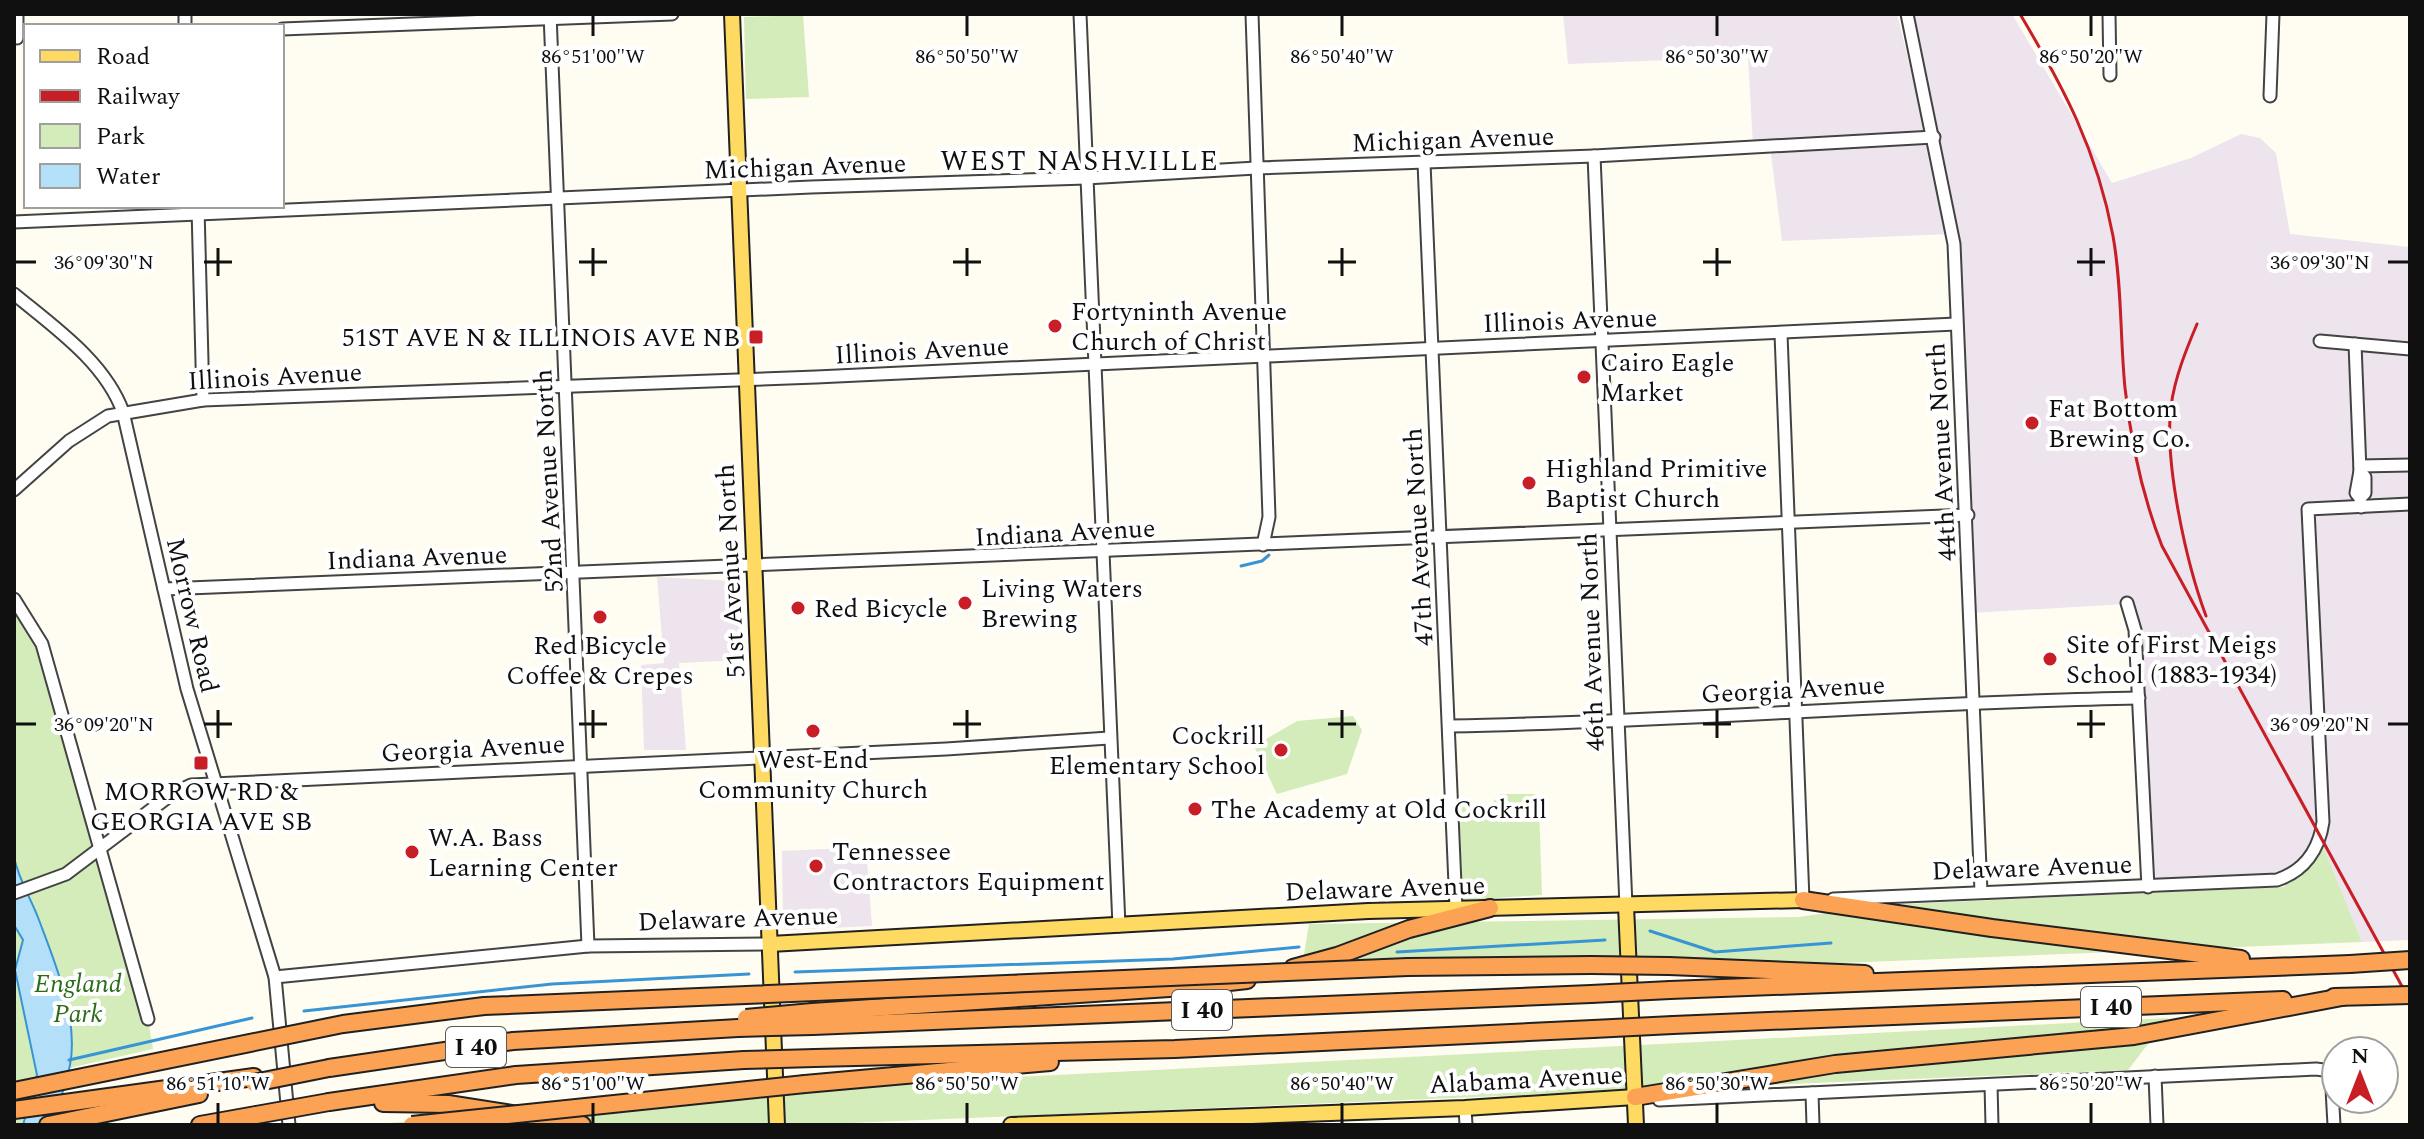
<svg xmlns="http://www.w3.org/2000/svg" width="2424" height="1139" font-family="Spectral,serif">
<style>
.industrial{fill:#ede4ee}
.green{fill:#d3ecb9}
.water{fill:#b4dff9;stroke:#3794d5;stroke-width:2}
.lines{fill:none;stroke-linecap:round;stroke-linejoin:round}
.stream{stroke:#3794d5;stroke-width:3}
.minor-casing{stroke:#434343;stroke-width:15}
.major-casing{stroke:#212121;stroke-width:18}
.highway-casing{stroke:#212121;stroke-width:20}
.minor{stroke:#fff;stroke-width:11}
.major{stroke:#ffda62;stroke-width:14}
.highway{stroke:#fba254;stroke-width:16}
.rail{stroke:#c81f26;stroke-width:3}
.highway-bridge-casing{stroke:#212121;stroke-width:20;stroke-linecap:butt}
.highway-bridge{stroke:#fba254;stroke-width:16}
.ticks{fill:none;stroke:#101010;stroke-width:3}
.poi-dot{fill:#c81f26;stroke:#fff;stroke-width:3}
.labels{text-anchor:middle;stroke-width:8;stroke-linejoin:round;paint-order:stroke}
.shield{fill:#fff;stroke:#585858;stroke-width:2}
.shield-label{font-size:24px;font-weight:bold;fill:#101010}
.street-label{font-size:26px;fill:#101010;stroke:#fff}
.poi-label{font-size:26px;fill:#101010;stroke:#fff;text-anchor:start}
.park-label{font-size:26px;font-style:italic;fill:#2b6c1b;stroke:#fff}
.neighbourhood-label{font-size:28px;letter-spacing:2px;fill:#101010;stroke:#fff}
.ticks-label{font-size:20px;text-anchor:middle;fill:#101010;stroke:#fff;stroke-width:8;stroke-linejoin:round;paint-order:stroke}
</style>
<rect width="100%" height="100%" fill="#fffdf2"/>
<g class="industrial">
<polygon points="1563,14 1897,14 1944,205 1906,14 2012,14 2112,183 2191,158 2241,134 2260,138 2276,153 2290,234 2410,247 2410,940 2362,942 2320,840 2277,880 2148,887 2139,698 2127,604 1971,613 1951,234 1782,241 1770,146 1753,146 1748,57 1568,64"/>
<polygon points="657,577 736,581 739,589 742,660 679,663 686,750 644,750 641,665 664,663"/>
<polygon points="866,847 872,926 786,930 783,925 782,851"/>
</g>
<g class="green">
<polygon points="803,15 809,97 746,99 744,17"/>
<polygon points="14,599 29,619 148,1019 153,1049 60,1070 49,1125 14,1125"/>
<polygon points="1353,716 1362,730 1347,774 1277,794 1254,746 1297,721"/>
<polygon points="1501,794 1535,794 1539,806 1542,895 1463,900 1459,807 1490,805"/>
<polygon points="2320,839 2362,942 1817,964 1561,956 1303,960 1309,924 1799,917 1881,905 2284,887"/>
<polygon points="2168,1018 2128,1070 801,1125 361,1125 977,1079"/>
</g>
<path class="water" d="M14,857C19,881 31,898 39,920C55,963 79,1019 70,1065C66,1085 58,1105 52,1125H23L37,1075L15,970L23,940L14,925Z"/>
<g class="lines">
<g class="stream">
<polyline points="1241,566 1262,561 1269,555"/>
<polyline points="1650,931 1715,952 1831,943"/>
<polyline points="1397,952 1605,940"/>
<polyline points="795,972 1173,959 1299,947"/>
<polyline points="304,1011 552,984 749,974"/>
<polyline points="69,1060 252,1018"/>
</g>
<defs>
<g id="minor">
<polyline points="17,14 17,38"/>
<polyline points="185,14 185,26"/>
<polyline points="550,14 588,946"/>
<polyline points="1080,14 1119,926"/>
<polyline points="1252,14 1269,517 1263,545"/>
<polyline points="1907,14 1954,244 1981,892"/>
<polyline points="2109,14 2110,75"/>
<polyline points="282,29 672,14"/>
<polyline points="2270,96 2273,14"/>
<polyline points="1594,156 1626,906"/>
<polyline points="1424,163 1456,908"/>
<polyline points="198,208 203,400"/>
<polyline points="14,222 811,187 1086,178 1256,168 1594,156 1934,137"/>
<path d="M14,294C54,327 105,362 123,412L187,689L275,977L289,1125"/>
<polyline points="1781,334 1803,900 1808,900"/>
<polyline points="2320,341 2410,349"/>
<polyline points="2355,344 2360,471 2356,493 2360,498 2361,507"/>
<polyline points="2360,466 2410,465"/>
<polyline points="2360,471 2365,477 2365,493 2360,498"/>
<polyline points="14,490 69,441 108,416 203,400 816,377 1956,324"/>
<polyline points="164,589 1968,515"/>
<polyline points="14,599 42,644 148,1019"/>
<polyline points="2127,603 2135,630 2148,887"/>
<path d="M1450,726C1680,722 1909,702 2139,698"/>
<polyline points="14,893 66,874 172,794 191,785 946,749 1109,738"/>
<path d="M1833,899L2277,880C2304,871 2319,850 2323,822L2308,509L2410,504"/>
<polyline points="275,977 588,946 770,944"/>
<polyline points="2155,1076 2157,1125"/>
<polyline points="1991,1085 1992,1125"/>
<polyline points="1812,1093 1813,1125"/>
<polyline points="1659,1100 2316,1069 2331,1071 2334,1125"/>
<polyline points="1465,1108 1466,1125"/>
</g>
<g id="major">
<polyline points="732,14 777,1125"/>
<polyline points="1626,906 1636,1125"/>
<polyline points="770,944 1368,911 1803,900"/>
<polyline points="1011,1125 1465,1108 1635,1097"/>
</g>
<g id="highway">
<polyline points="1803,900 1992,928 2241,959"/>
<polyline points="1669,966 1865,974"/>
<polyline points="1408,967 1591,965"/>
<polyline points="1293,968 1337,956 1409,929 1490,908"/>
<polyline points="1670,990 2350,964"/>
<polyline points="2334,997 2374,996"/>
<polyline points="812,1012 1184,987 1247,980"/>
<polyline points="1673,1025 2283,1000"/>
<polyline points="813,1026 1591,994"/>
<polyline points="815,1058 1175,1049 1593,1029"/>
<polyline points="329,1068 513,1041 738,1028"/>
<polyline points="805,1084 1050,1062"/>
<polyline points="1635,1097 1835,1064 2134,1036 2342,997"/>
<polyline points="329,1102 516,1075 744,1060"/>
<polyline points="383,1103 448,1104 582,1125"/>
<polyline points="14,1110 254,1077"/>
<polyline points="48,1125 199,1094"/>
<polyline points="200,1125 256,1115"/>
</g>
</defs>
<use href="#minor" class="minor-casing"/>
<use href="#major" class="major-casing"/>
<use href="#highway" class="highway-casing"/>
<use href="#minor" class="minor"/>
<use href="#major" class="major"/>
<use href="#highway" class="highway"/>
<g class="rail">
<path d="M2020,14C2064,88 2097,150 2113,236C2122,286 2120,337 2125,388C2131,443 2142,495 2162,546L2410,1001"/>
<path d="M2197,324C2186,350 2175,377 2171,406C2164,462 2186,562 2206,616"/>
</g>
<defs>
<g id="highway-bridge">
<polyline points="2350,964 2410,960"/>
<polyline points="1591,965 1669,966"/>
<polyline points="1591,994 1670,990"/>
<polyline points="2374,996 2410,995"/>
<polyline points="746,1018 812,1012"/>
<polyline points="738,1028 813,1026"/>
<polyline points="1593,1029 1673,1025"/>
<polyline points="744,1060 815,1058"/>
<polyline points="254,1083 329,1068"/>
<polyline points="14,1091 343,1024 484,1006 1408,967"/>
<polyline points="256,1115 329,1102"/>
<polyline points="412,1125 805,1084"/>
</g>
</defs>
<use href="#highway-bridge" class="highway-bridge-casing"/>
<use href="#highway-bridge" class="highway-bridge"/>
</g>
<path class="ticks" d="M593,16V36M967,16V36M1342,16V36M1717,16V36M2091,16V36M218,248V276M593,248V276M967,248V276M1342,248V276M1717,248V276M2091,248V276M16,262H36M204,262H232M579,262H607M953,262H981M1328,262H1356M1703,262H1731M2077,262H2105M2388,262H2408M218,710V738M593,710V738M967,710V738M1342,710V738M1717,710V738M2091,710V738M16,724H36M204,724H232M579,724H607M953,724H981M1328,724H1356M1703,724H1731M2077,724H2105M2388,724H2408M218,1103V1123M593,1103V1123M967,1103V1123M1342,1103V1123M1717,1103V1123M2091,1103V1123"/>
<g class="poi-dot">
<circle cx="1055" cy="326" r="8"/>
<rect x="748" y="329" width="16" height="16" rx="4"/>
<circle cx="1584" cy="377" r="8"/>
<circle cx="2032" cy="423" r="8"/>
<circle cx="1529" cy="483" r="8"/>
<circle cx="965" cy="603" r="8"/>
<circle cx="798" cy="608" r="8"/>
<circle cx="600" cy="617" r="8"/>
<circle cx="2050" cy="659" r="8"/>
<circle cx="813" cy="731" r="8"/>
<circle cx="1281" cy="750" r="8"/>
<rect x="193" y="755" width="16" height="16" rx="4"/>
<circle cx="1195" cy="809" r="8"/>
<circle cx="412" cy="852" r="8"/>
<circle cx="816" cy="866" r="8"/>
</g>
<g class="labels">
<g class="shield">
<rect x="2081" y="987" width="60" height="40" rx="6"/>
<rect x="1172" y="990" width="60" height="40" rx="6"/>
<rect x="446" y="1027" width="60" height="40" rx="6"/>
</g>
<g class="shield-label">
<text x="2111" y="1015">I 40</text>
<text x="1202" y="1018">I 40</text>
<text x="476" y="1055">I 40</text>
</g>
<g class="street-label">
<text transform="translate(1453 139) rotate(-2)" y="9">Michigan Avenue</text>
<text transform="translate(805 166) rotate(-2)" y="9">Michigan Avenue</text>
<text transform="translate(1570 320) rotate(-2)" y="9">Illinois Avenue</text>
<text transform="translate(922 350) rotate(-3)" y="9">Illinois Avenue</text>
<text transform="translate(275 376) rotate(-3)" y="9">Illinois Avenue</text>
<text transform="translate(1941 452) rotate(-93)" y="9">44th Avenue North</text>
<text transform="translate(548 481) rotate(-93)" y="9">52nd Avenue North</text>
<text transform="translate(1065 532) rotate(-3)" y="9">Indiana Avenue</text>
<text transform="translate(1418 537) rotate(-93)" y="9">47th Avenue North</text>
<text transform="translate(417 557) rotate(-2)" y="9">Indiana Avenue</text>
<text transform="translate(730 571) rotate(-93)" y="9">51st Avenue North</text>
<text transform="translate(193 615) rotate(77)" y="9">Morrow Road</text>
<text transform="translate(1591 642) rotate(-92)" y="9">46th Avenue North</text>
<text transform="translate(1793 689) rotate(-3)" y="9">Georgia Avenue</text>
<text transform="translate(473 748) rotate(-3)" y="9">Georgia Avenue</text>
<text transform="translate(2032 867) rotate(-2)" y="9">Delaware Avenue</text>
<text transform="translate(1385 888) rotate(-2)" y="9">Delaware Avenue</text>
<text transform="translate(738 918) rotate(-2)" y="9">Delaware Avenue</text>
<text transform="translate(1526 1079) rotate(-3)" y="9">Alabama Avenue</text>
</g>
<g class="poi-label">
<text x="1071" y="320">Fortyninth Avenue<tspan x="1071" dy="30">Church of Christ</tspan></text>
<text x="740" y="346" text-anchor="end">51ST AVE N &amp; ILLINOIS AVE NB</text>
<text x="1600" y="371">Cairo Eagle<tspan x="1600" dy="30">Market</tspan></text>
<text x="2048" y="417">Fat Bottom<tspan x="2048" dy="30">Brewing Co.</tspan></text>
<text x="1545" y="477">Highland Primitive<tspan x="1545" dy="30">Baptist Church</tspan></text>
<text x="981" y="597">Living Waters<tspan x="981" dy="30">Brewing</tspan></text>
<text x="814" y="617">Red Bicycle</text>
<text x="2066" y="653">Site of First Meigs<tspan x="2066" dy="30">School (1883-1934)</tspan></text>
<text x="600" y="654" text-anchor="middle">Red Bicycle<tspan x="600" dy="30">Coffee &amp; Crepes</tspan></text>
<text x="1265" y="744" text-anchor="end">Cockrill<tspan x="1265" dy="30">Elementary School</tspan></text>
<text x="813" y="768" text-anchor="middle">West End<tspan x="813" dy="30">Community Church</tspan></text>
<text x="201" y="800" text-anchor="middle">MORROW RD &amp;<tspan x="201" dy="30">GEORGIA AVE SB</tspan></text>
<text x="1211" y="818">The Academy at Old Cockrill</text>
<text x="428" y="846">W.A. Bass<tspan x="428" dy="30">Learning Center</tspan></text>
<text x="832" y="860">Tennessee<tspan x="832" dy="30">Contractors Equipment</tspan></text>
</g>
<g class="park-label">
<text x="78" y="992">England<tspan x="78" dy="30">Park</tspan></text>
</g>
<g class="neighbourhood-label">
<text x="1080" y="170">WEST NASHVILLE</text>
</g>
</g>
<g class="ticks-label">
<text x="593" y="63">86°51'00"W</text>
<text x="967" y="63">86°50'50"W</text>
<text x="1342" y="63">86°50'40"W</text>
<text x="1717" y="63">86°50'30"W</text>
<text x="2091" y="63">86°50'20"W</text>
<text x="104" y="269">36°09'30"N</text>
<text x="2320" y="269">36°09'30"N</text>
<text x="104" y="731">36°09'20"N</text>
<text x="2320" y="731">36°09'20"N</text>
<text x="218" y="1090">86°51'10"W</text>
<text x="593" y="1090">86°51'00"W</text>
<text x="967" y="1090">86°50'50"W</text>
<text x="1342" y="1090">86°50'40"W</text>
<text x="1717" y="1090">86°50'30"W</text>
<text x="2091" y="1090">86°50'20"W</text>
</g>
<rect width="2424" height="1139" fill="none" stroke="#101010" stroke-width="32"/>
<rect x="24" y="24" width="260" height="184" fill="#ffffff" stroke="#9f9f9f" stroke-width="2"/>
<rect x="40" y="50" width="40" height="12" fill="#ffda62" stroke="#9f9f9f" stroke-width="2"/>
<text x="96" y="64" font-size="24" fill="#101010">Road</text>
<rect x="40" y="90" width="40" height="12" fill="#c81f26" stroke="#9f9f9f" stroke-width="2"/>
<text x="96" y="104" font-size="24" fill="#101010">Railway</text>
<rect x="40" y="124" width="40" height="24" fill="#d3ecb9" stroke="#9f9f9f" stroke-width="2"/>
<text x="96" y="144" font-size="24" fill="#101010">Park</text>
<rect x="40" y="164" width="40" height="24" fill="#b4dff9" stroke="#9f9f9f" stroke-width="2"/>
<text x="96" y="184" font-size="24" fill="#101010">Water</text>
<g transform="translate(2360 1075)"><circle r="38" fill="#ffffff" stroke="#9f9f9f" stroke-width="2"/>
<path d="M0-6L14 30L0 20L-14 30Z" fill="#c81f26"/>
<text y="-12" font-size="22" font-weight="bold" text-anchor="middle" fill="#101010">N</text>
</g>
</svg>
